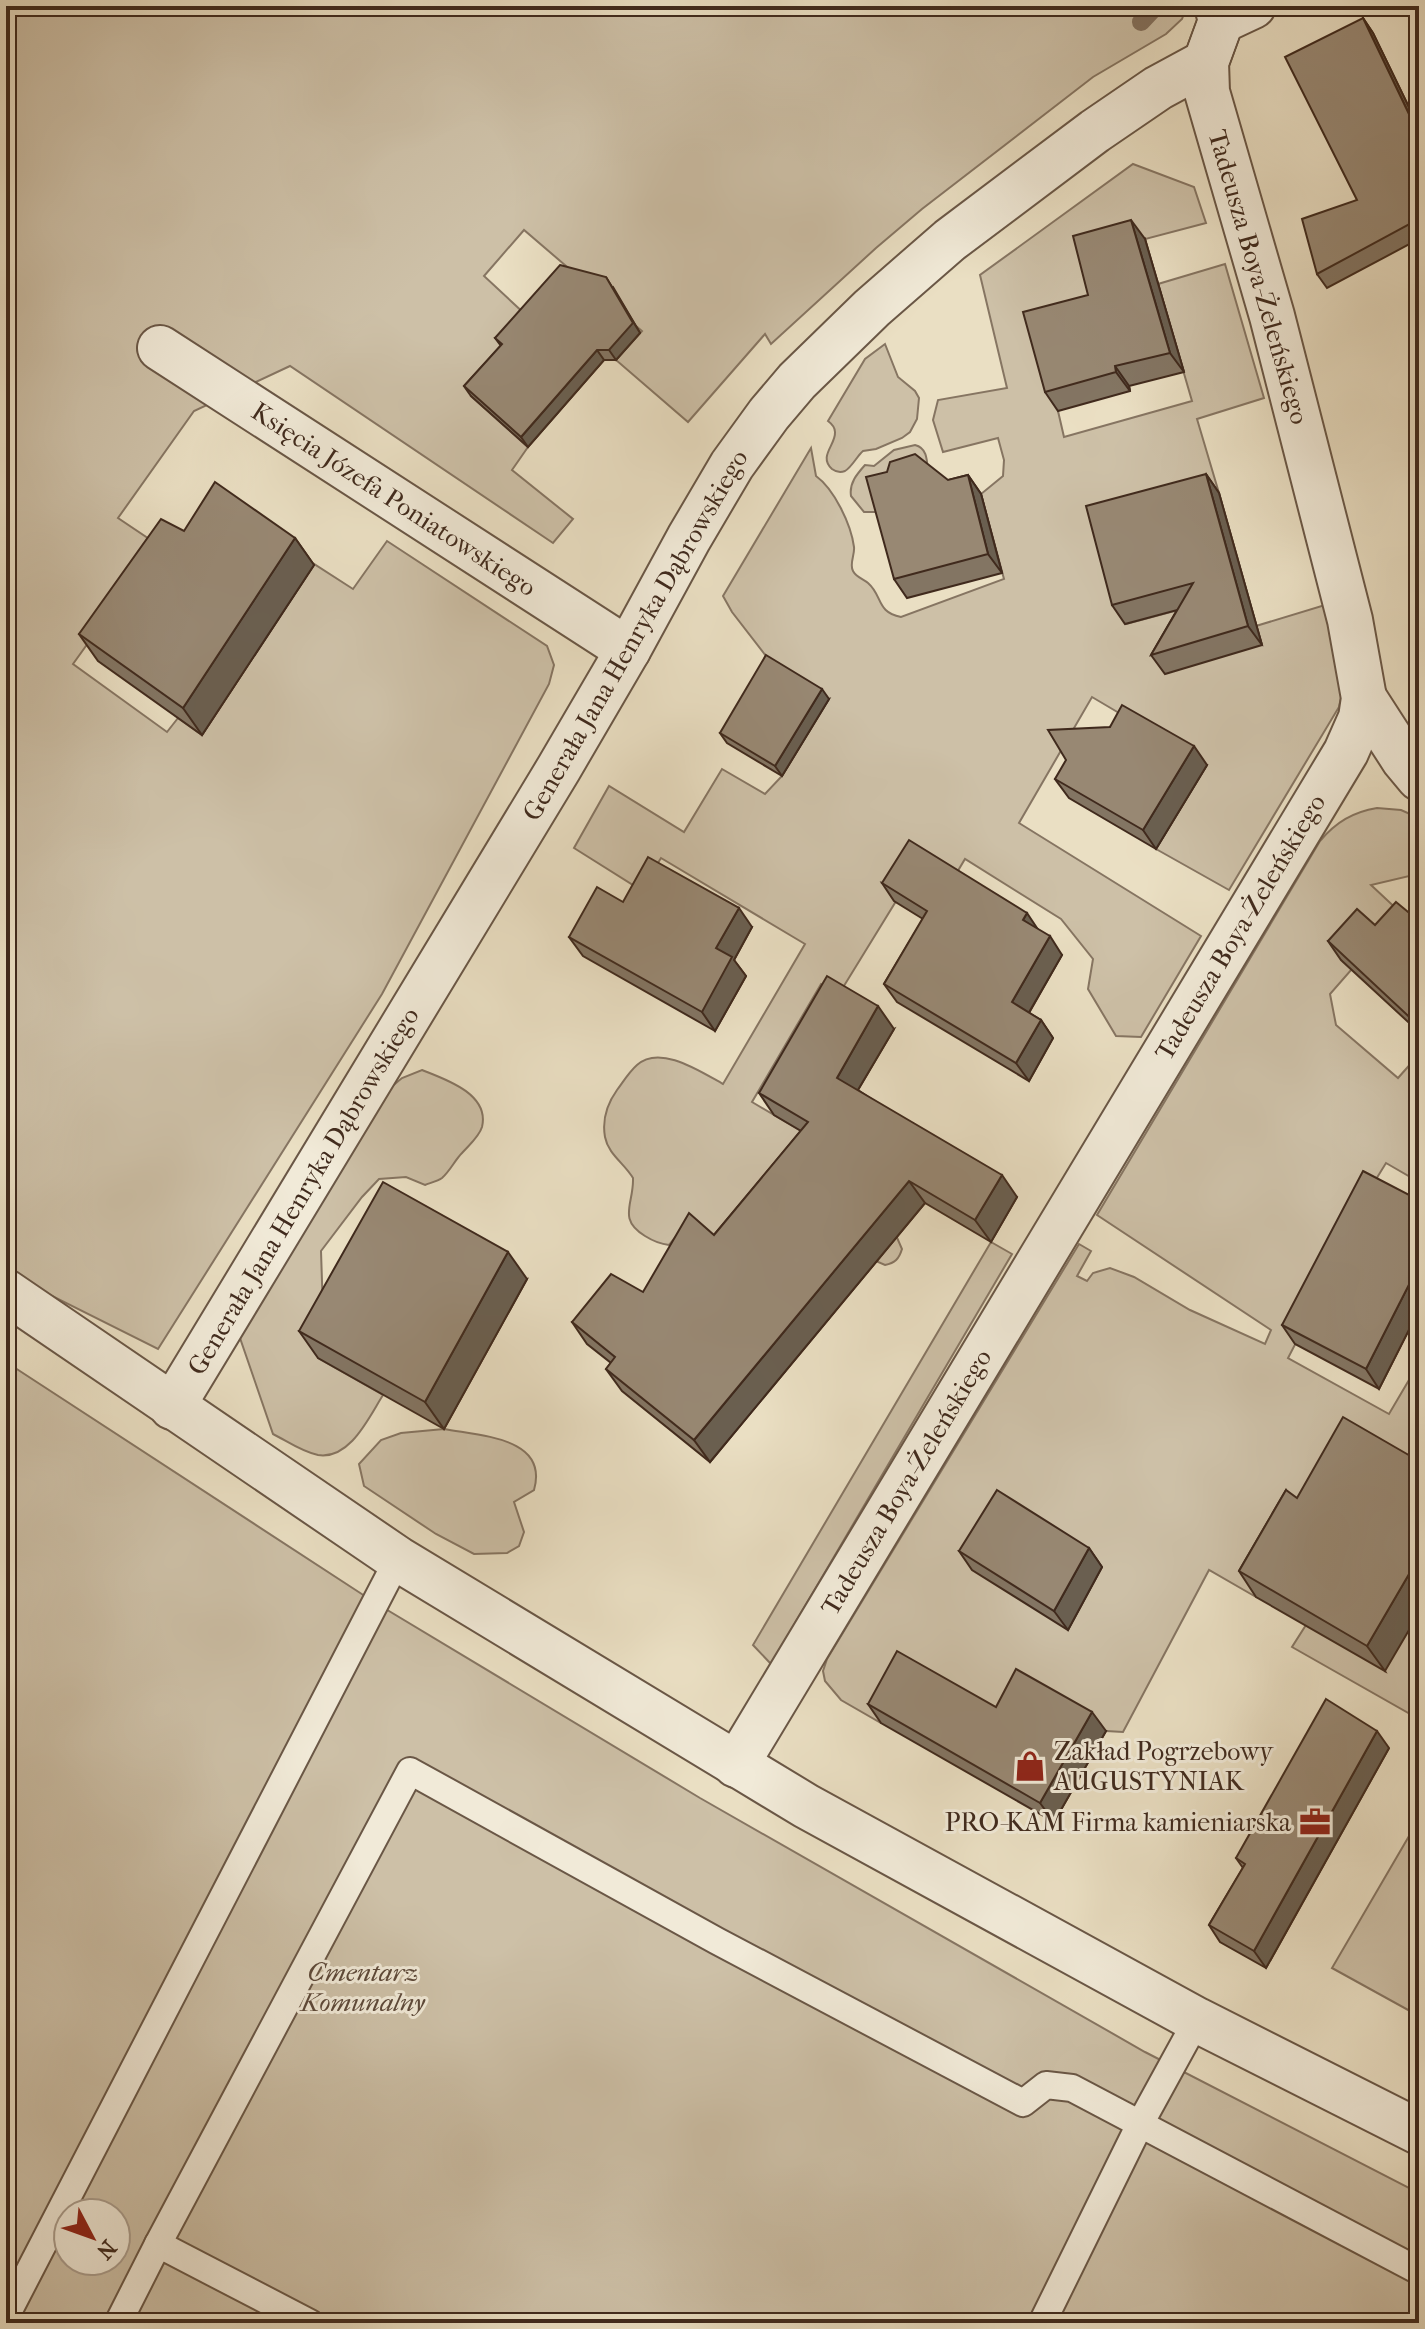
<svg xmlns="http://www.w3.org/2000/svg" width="1425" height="2329" font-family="'IM FELL French Canon',serif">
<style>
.green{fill:#cdc0a7;stroke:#867562;stroke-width:2;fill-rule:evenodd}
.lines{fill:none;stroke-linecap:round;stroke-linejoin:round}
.stream{stroke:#83715f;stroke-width:18}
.service-casing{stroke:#6a5746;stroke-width:30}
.minor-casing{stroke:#6a5746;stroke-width:48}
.service{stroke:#f1ead8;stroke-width:26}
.minor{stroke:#f1ead8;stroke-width:44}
.wall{fill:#837563;stroke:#402a1d;stroke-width:2}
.shaded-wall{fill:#6a5f50;stroke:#402a1d;stroke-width:2}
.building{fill:#988873;stroke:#402a1d;stroke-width:2}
.labels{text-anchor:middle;stroke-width:6;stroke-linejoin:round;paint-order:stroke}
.street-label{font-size:26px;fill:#402a1d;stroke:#f1ead8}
.poi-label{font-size:26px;fill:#402a1d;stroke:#f1ead8;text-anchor:start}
.park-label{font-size:26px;font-style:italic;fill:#5c4839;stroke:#f1ead8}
</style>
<rect width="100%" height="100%" fill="#eadfc3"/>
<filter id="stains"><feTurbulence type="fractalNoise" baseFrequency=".0025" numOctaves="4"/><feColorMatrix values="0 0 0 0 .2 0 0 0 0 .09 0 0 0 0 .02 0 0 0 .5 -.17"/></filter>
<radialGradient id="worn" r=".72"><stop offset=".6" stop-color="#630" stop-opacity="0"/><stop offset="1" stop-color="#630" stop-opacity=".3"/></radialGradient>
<g class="green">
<polygon points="6,6 1187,6 1182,19 1166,34 1093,77 922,209 876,248 771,344 765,334 688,422 616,360 642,331 524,230 484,276 527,316 471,396 528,447 512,470 573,519 553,543 290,366 194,411 118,518 173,555 132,582 73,664 167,732 178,718 202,735 314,564 353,589 387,541 547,646 554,665 549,684 382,994 158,1349 6,1273"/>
<path d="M1133,164L1194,187L1206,223L1145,239L1102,314L1058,411L1064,437L1192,401L1158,284L1225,264L1264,398L1197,419L1219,493L1100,525L1126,624L1182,609L1262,645L1256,626L1325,605L1344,683L1339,707L1229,890L1156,849L1207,765L1092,697L1019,823L1201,936L1141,1037L1116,1036L1088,989L1093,959L1061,919L965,859L953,879L922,859L839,994L821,984L752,1102L901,1190L895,1233L902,1249C899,1259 895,1263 885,1265L876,1261L732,1258L688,1222L669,1245C660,1244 653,1241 645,1236C617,1219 634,1204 633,1178C625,1164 608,1154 605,1137C602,1120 607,1104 617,1090C623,1082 629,1072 637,1065C660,1044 701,1072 723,1084L805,944L661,858L641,890L574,848L609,786L684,832L722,769L765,794L782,776L828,699L773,665L732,612L723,596L811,448L816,476C834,489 851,524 854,547C855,555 849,564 853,571C856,577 863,579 868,583C883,596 876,612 901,617L1004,579L981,494L1003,476L1004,460L998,438L943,452L933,420L938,400L1007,388L980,275Z"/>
<path d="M885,344L898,377L915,391L919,398L917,419L910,432L902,438L876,449L863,451C857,456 852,467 845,471C840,473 836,472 832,469C818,456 836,445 835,432C835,427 832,424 828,421L865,359Z"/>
<path d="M915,445C928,448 927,462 928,474L884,512H864L851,496C849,483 857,474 865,465L874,466L894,450Z"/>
<path d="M1377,808L1401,810L1419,818V884L1409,876L1371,885L1401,913L1330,994L1336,1025L1398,1078L1414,1060L1419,1065V1182L1386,1163L1346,1228L1315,1306L1288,1358L1389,1414L1419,1363V1476L1303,1516L1256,1597L1209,1570L1123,1732L1106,1731L1030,1688L1009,1726L881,1723L841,1700L825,1681L823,1671L827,1659L1079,1244L1091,1251L1077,1276L1087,1281L1093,1273L1110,1268L1134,1277L1190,1310L1265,1344L1271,1330L1097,1215L1320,841C1336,822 1353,812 1377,808Z"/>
<path d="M422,1070C445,1079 490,1094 482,1127C479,1137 469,1145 462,1153C455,1160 450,1171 442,1178C438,1181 430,1183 425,1185L406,1177L379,1179L362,1197L321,1251L323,1312L318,1358L383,1395C369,1417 350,1460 318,1455C302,1452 287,1441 273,1434L240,1338L244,1328L384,1093L402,1078Z"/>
<polygon points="991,1242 1012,1254 771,1664 753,1645"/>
<path d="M6,1362L374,1602L700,1798L1145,2052L1419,2193V2323H6ZM68,2213H116V2261H68Z"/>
<path d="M444,1429C480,1436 549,1437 534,1490L514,1502L524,1532L519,1546L507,1553L474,1554L436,1534L364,1486L359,1464L381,1440L401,1433Z"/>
<polygon points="1419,1613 1419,1719 1292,1647 1306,1625"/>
<polygon points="1419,1819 1419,2016 1332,1968"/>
</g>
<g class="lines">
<polyline class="stream" points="1141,22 1156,6"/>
<defs>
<g id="service">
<polyline points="158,2244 410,1771 717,1941 1023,2103 1046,2085 1072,2088 1419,2271"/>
<polyline points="6,2316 398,1559"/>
<polyline points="118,2323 158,2244 310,2323"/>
<polyline points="1042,2323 1140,2124 1197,2020"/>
</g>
<g id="minor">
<polyline points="160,348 628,650"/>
<polyline points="1364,698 1404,760 1419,778"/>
<polyline points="6,1292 398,1559 806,1806 1197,2020 1419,2132"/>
<polyline points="172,1407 559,768 628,650 689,538 732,465 769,414 797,381 872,308 950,240 1095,131 1158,88 1206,62 1221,21 1253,6"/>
<polyline points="736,1765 1346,752 1361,718 1364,698 1350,620 1272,316 1207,92 1206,62 1221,21 1217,6"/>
</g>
</defs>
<use href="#service" class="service-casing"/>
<use href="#minor" class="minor-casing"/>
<use href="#service" class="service"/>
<use href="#minor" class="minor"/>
</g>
<g class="wall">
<polygon points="1363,18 1373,33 1419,128 1419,239 1327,288 1317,274 1357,200"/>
<polygon points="1145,239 1184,372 1129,386 1130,391 1058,411 1045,392 1088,295"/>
<polygon points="613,287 640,333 616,360 604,360 528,447 471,396 464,386 501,346 495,338"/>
<polygon points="1206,474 1219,493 1262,645 1165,674 1151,655 1177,610 1125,624 1112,605"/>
<polygon points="968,475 981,494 1002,573 907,598 894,579 948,480"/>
<polygon points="184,531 295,538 314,565 202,735 98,661 79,634"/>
<polygon points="829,699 782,776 727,743 720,733"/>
<polygon points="1110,727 1207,765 1156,849 1069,798 1055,779"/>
<polygon points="882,883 1038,930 1062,955 1029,1013 1041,1020 1053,1038 1029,1081 897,1002 884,984 923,919 894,901"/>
<polygon points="623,902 752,927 734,960 746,976 715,1031 583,956 569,937"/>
<polygon points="1419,921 1419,1032 1341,960 1328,941 1375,925"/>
<polygon points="894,1029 858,1090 1017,1197 991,1242 925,1203 710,1462 622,1391 606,1369 611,1363 587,1344 572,1322 643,1292 714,1235 801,1131 774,1115 759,1093"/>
<polygon points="1419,1200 1419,1310 1379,1389 1295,1344 1282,1325"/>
<polygon points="527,1279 444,1429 318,1358 299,1331"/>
<polygon points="1286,1490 1385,1671 1256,1597 1239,1571"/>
<polygon points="1089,1548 1102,1567 1068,1630 972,1570 959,1551"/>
<polygon points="868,1704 996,1707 1106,1731 1054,1822 881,1723"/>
<polygon points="1389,1748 1266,1968 1220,1942 1209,1925 1243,1868 1236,1858"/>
</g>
<g class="shaded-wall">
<polygon points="1363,18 1373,33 1419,128 1419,135"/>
<polygon points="1131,220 1145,239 1184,372 1170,353"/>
<polygon points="606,277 640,333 616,360 609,350"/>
<polygon points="597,350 604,360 528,447 521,437"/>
<polygon points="1115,366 1129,386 1130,391 1116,372"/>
<polygon points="1206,474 1219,493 1262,645 1248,626"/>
<polygon points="968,475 981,494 1002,573 988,554"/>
<polygon points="295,538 314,565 202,735 183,708"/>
<polygon points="822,689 829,699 782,776 775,766"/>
<polygon points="1194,746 1207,765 1156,849 1143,830"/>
<polygon points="739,908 752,927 734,960 746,976 715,1031 702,1012 716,948"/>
<polygon points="1027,913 1039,931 1023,920"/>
<polygon points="1050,936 1062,955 1024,1021 1012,1002"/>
<polygon points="878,1006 894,1029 852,1100 837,1078"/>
<polygon points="1041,1020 1053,1038 1029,1081 1016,1063"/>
<polygon points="1002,1175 1017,1197 991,1242 975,1220"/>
<polygon points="909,1181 925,1203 710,1462 694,1440"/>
<polygon points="508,1252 527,1279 444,1429 425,1402"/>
<polygon points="1419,1265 1419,1310 1379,1389 1366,1369"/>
<polygon points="1089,1548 1102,1567 1068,1630 1054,1611"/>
<polygon points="1419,1557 1419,1613 1385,1671 1367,1646"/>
<polygon points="1092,1712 1106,1731 1054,1822 1040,1803"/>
<polygon points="1377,1731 1389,1748 1266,1968 1254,1951"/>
</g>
<g class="building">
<polygon points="1363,18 1419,135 1419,219 1317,274 1302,219 1357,200 1285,57"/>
<polygon points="1131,220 1170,353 1115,366 1116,372 1045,392 1023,312 1088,295 1073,236"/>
<polygon points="560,265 606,277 633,323 609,350 597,350 521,437 464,386 502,344 495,338"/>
<polygon points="1419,416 1419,455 1410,418"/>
<polygon points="915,454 948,480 968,475 988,554 894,579 866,477 887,472 890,462"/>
<polygon points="1206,474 1248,626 1151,655 1193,583 1112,605 1086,506"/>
<polygon points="215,482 295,538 183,708 79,634 161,519 184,531"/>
<polygon points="766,655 822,689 775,766 720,733"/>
<polygon points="1122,705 1194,746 1143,830 1055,779 1066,760 1048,730 1110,727"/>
<polygon points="909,840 1027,913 1023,920 1050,936 1012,1002 1041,1020 1016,1063 884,984 927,911 882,883"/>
<polygon points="648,857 739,908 716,948 732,957 702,1012 569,937 597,887 623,902"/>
<polygon points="1396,902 1419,921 1419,1026 1328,941 1357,909 1375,925"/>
<polygon points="827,976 878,1006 837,1078 1002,1175 975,1220 909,1181 694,1440 606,1369 615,1357 572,1322 611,1274 643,1292 689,1213 714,1235 808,1122 759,1093"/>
<polygon points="1363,1171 1419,1200 1419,1265 1366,1369 1282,1325"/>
<polygon points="383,1182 508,1252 425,1402 299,1331"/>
<polygon points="1343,1417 1419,1461 1419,1557 1367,1646 1239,1571 1286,1490 1297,1498"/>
<polygon points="997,1490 1089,1548 1054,1611 959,1551"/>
<polygon points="897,1651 996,1707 1016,1669 1092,1712 1040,1803 868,1704"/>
<polygon points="1326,1699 1377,1731 1254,1951 1209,1925 1245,1864 1236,1858"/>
</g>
<defs>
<symbol id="shop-bare" viewBox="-9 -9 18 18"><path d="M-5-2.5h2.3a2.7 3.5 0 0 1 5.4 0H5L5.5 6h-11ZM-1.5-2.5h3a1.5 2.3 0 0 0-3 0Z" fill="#8f2418" stroke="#f1ead8" stroke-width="2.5" paint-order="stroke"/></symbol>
<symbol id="office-bare" viewBox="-9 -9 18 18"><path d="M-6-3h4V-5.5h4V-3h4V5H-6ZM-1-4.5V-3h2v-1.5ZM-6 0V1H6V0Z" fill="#8f2418" stroke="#f1ead8" stroke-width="2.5" paint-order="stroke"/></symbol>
</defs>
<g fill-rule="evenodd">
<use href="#shop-bare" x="1008" y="1744" width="44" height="44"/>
<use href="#office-bare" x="1293" y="1800" width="44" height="44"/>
</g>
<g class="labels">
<g class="street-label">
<text transform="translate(1259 277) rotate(74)" y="9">Tadeusza Boya-Żeleńskiego</text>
<text transform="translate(394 499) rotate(33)" y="9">Księcia Józefa Poniatowskiego</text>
<text transform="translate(635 635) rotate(-60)" y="9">Generała Jana Henryka Dąbrowskiego</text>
<text transform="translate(1240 927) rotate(-59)" y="9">Tadeusza Boya-Żeleńskiego</text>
<text transform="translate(303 1191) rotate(-59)" y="9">Generała Jana Henryka Dąbrowskiego</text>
<text transform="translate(906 1482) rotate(-59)" y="9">Tadeusza Boya-Żeleńskiego</text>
</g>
<g class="poi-label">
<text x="1054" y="1760">Zakład Pogrzebowy<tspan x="1054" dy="30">AUGUSTYNIAK</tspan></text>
<text x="1291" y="1831" text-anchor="end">PRO-KAM Firma kamieniarska</text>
</g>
<g class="park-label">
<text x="363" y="1981">Cmentarz<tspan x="363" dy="30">Komunalny</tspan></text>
</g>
</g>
<rect width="1425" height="2329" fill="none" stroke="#eadfc3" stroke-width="32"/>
<rect x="8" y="8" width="1409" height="2313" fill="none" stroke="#402a1d" stroke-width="4"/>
<rect x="16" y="16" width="1393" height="2297" fill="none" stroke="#402a1d" stroke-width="2"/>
<g transform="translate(92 2237) rotate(131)"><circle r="38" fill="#f1ead8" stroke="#aa9d8d" stroke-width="2"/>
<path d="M0-6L14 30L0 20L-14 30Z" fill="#8f2418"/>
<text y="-12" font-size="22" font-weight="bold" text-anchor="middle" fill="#402a1d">N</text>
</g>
<rect width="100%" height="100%" filter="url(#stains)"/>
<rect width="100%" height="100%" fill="url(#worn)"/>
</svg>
